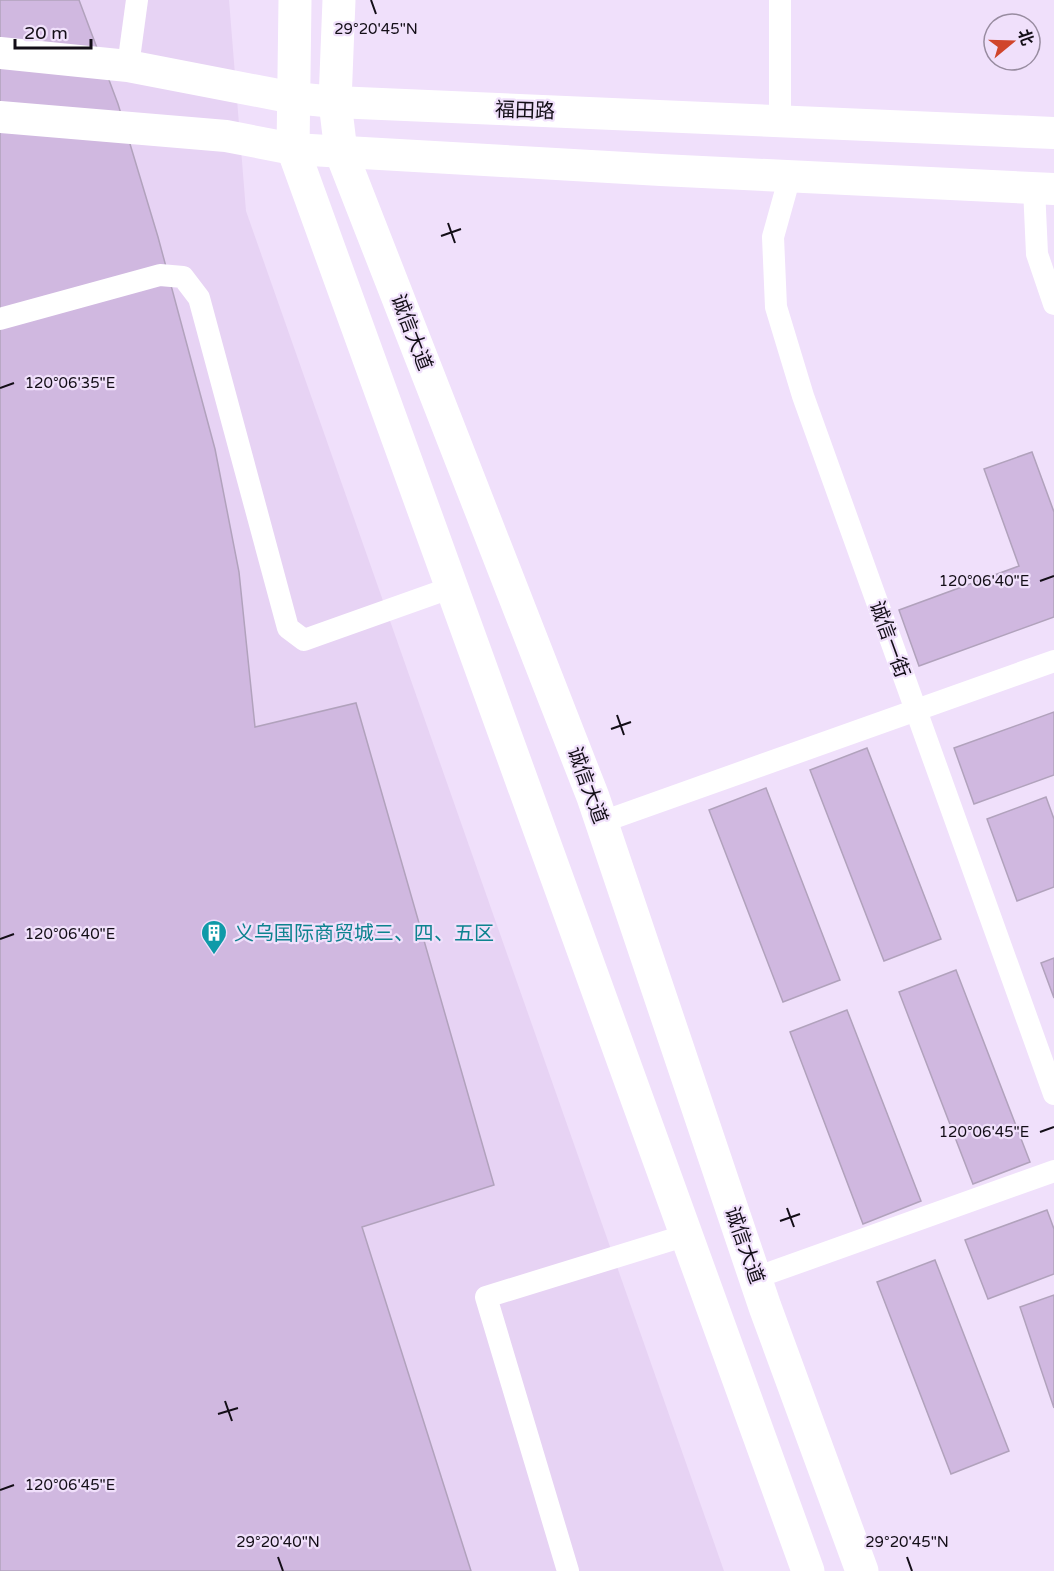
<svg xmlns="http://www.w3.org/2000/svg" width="1054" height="1571" font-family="'Varela Round','Noto Sans SC',sans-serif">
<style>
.built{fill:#e7d3f4}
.building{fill:#d0b8e0;stroke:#b1a2bc;stroke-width:1.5}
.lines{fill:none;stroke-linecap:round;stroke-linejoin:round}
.street{stroke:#fff;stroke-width:22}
.secondary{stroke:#fff;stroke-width:32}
.primary{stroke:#fff;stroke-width:33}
.ticks{fill:none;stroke:#130e17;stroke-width:2}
.labels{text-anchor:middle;stroke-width:4.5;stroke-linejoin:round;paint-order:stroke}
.street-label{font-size:20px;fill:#130e17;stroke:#f0e0fb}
.culture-label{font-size:20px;fill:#0d838f;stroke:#f0e0fb;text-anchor:start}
.ticks-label{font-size:15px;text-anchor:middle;fill:#130e17;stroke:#f0e0fb;stroke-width:4.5;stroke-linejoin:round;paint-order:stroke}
</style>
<rect width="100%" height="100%" fill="#f0e0fb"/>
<polygon class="built" points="0,0 229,0 246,211 724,1571 0,1571"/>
<g class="building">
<polygon points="0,0 79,0 118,104 158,237 215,449 239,572 255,727 356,703 494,1185 362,1227 471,1571 0,1571"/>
<polygon points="1032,452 1054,512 1054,617 919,666 899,610 1019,566 984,469"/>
<polygon points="1054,712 1054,775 974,804 954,748"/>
<polygon points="867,748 941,939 884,961 810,770"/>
<polygon points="766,788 840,980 783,1002 709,810"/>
<polygon points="1046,797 1054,819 1054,887 1017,901 987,819"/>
<polygon points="1054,958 1054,998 1041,963"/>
<polygon points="956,970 1030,1162 973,1184 899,992"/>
<polygon points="847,1010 921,1201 863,1224 790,1032"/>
<polygon points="1047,1210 1054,1229 1054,1274 988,1299 965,1240"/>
<polygon points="935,1260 1009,1451 951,1474 877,1282"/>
<polygon points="1054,1295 1054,1408 1020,1307"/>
</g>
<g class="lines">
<g class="street">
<polyline points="128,66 137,0"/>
<polyline points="780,121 780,0"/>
<polyline points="790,176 773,237 776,307 803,396 1054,1094"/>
<polyline points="1034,188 1037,254 1054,304"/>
<polyline points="0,319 160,275 183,277 199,298 288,628 304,640 453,587"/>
<polyline points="602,822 1054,661"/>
<polyline points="769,1273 1054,1171"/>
<polyline points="568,1571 486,1297 687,1235"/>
</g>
<g class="secondary">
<polyline points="0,53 128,66 294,98 335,102 1054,133"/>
<polyline points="0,117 226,136 293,149 661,170 1054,189"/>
</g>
<g class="primary">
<polyline points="295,0 293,149 808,1571"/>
<polyline points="339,0 335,102 341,152 593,797 765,1307 862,1571"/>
</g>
</g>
<path class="ticks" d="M371,0L376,14M448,223L455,243M441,236L461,229M0,388L14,383M1040,581L1054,576M617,715L624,735M611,729L631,722M0,939L14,934M1040,1132L1054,1127M787,1208L794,1227M780,1221L800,1214M225,1401L232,1421M218,1414L238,1408M0,1490L14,1485M278,1557L283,1571M907,1557L912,1571"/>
<defs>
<symbol id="building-pin" viewBox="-11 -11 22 30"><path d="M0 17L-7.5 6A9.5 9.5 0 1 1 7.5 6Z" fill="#0f9aa8" stroke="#f0e0fb"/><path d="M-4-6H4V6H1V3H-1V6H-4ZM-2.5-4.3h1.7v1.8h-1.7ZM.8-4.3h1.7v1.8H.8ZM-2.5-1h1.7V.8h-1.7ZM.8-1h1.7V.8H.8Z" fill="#fff"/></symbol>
</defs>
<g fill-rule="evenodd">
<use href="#building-pin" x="199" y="918" width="30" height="40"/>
</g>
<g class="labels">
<g class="street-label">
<text transform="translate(525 110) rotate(2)" y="7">福田路</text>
<text transform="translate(412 332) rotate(69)" y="7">诚信大道</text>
<text transform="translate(890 639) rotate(70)" y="7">诚信一街</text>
<text transform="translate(588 785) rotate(70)" y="7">诚信大道</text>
<text transform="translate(745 1245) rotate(71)" y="7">诚信大道</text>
</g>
<g class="culture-label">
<text x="234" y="940">义乌国际商贸城三、四、五区</text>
</g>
</g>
<g class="ticks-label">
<text x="376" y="34">29°20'45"N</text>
<text x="70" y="388">120°06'35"E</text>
<text x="984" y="586">120°06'40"E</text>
<text x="70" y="939">120°06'40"E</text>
<text x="984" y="1137">120°06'45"E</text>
<text x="70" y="1490">120°06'45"E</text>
<text x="278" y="1547">29°20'40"N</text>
<text x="907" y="1547">29°20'45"N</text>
</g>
<g transform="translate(1012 42) rotate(71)"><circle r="28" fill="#f0e0fb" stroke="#988ca0" stroke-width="1.5"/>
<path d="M0-4.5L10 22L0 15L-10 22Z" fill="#d0452b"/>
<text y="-9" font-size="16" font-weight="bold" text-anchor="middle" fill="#130e17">北</text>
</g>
<path d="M15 39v9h76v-9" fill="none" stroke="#130e17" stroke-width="3"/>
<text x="24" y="39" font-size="18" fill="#130e17" stroke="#f0e0fb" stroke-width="4.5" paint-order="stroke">20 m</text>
</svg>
